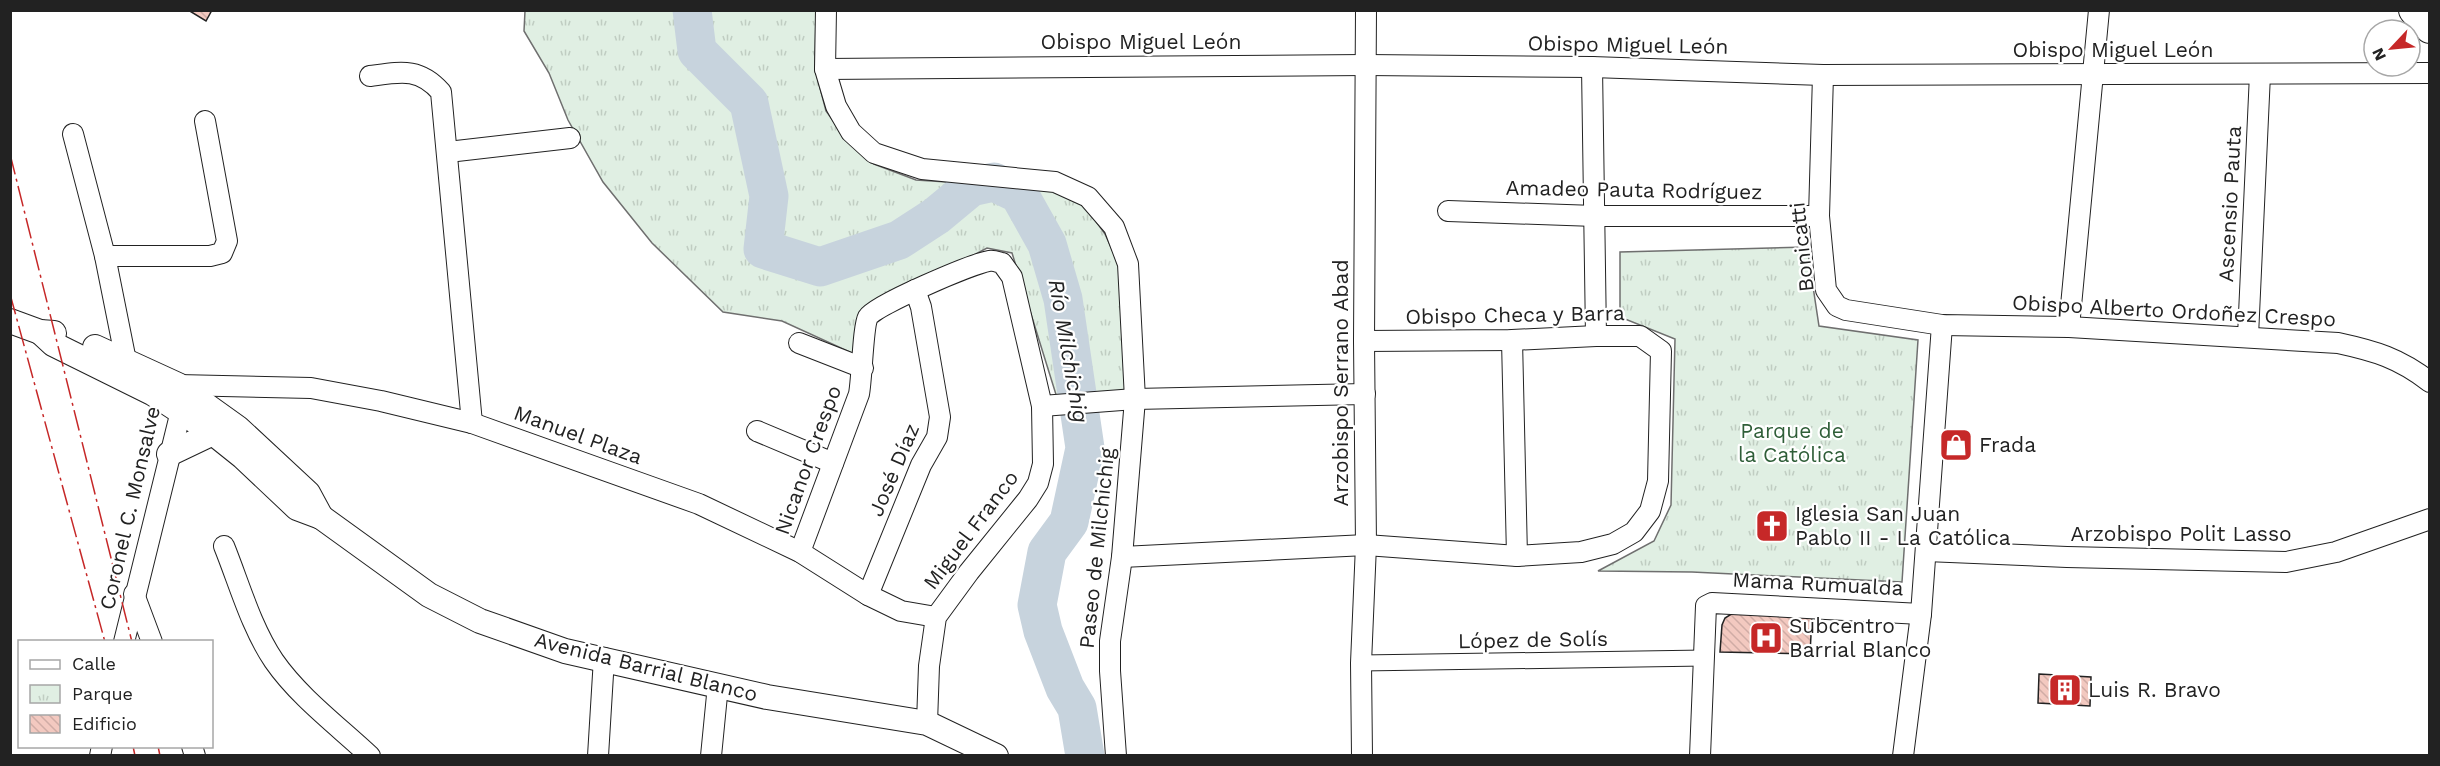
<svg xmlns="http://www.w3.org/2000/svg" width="2440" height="766" font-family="'Work Sans',sans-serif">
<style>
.park{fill:url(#park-tufts);stroke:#6f6f6f;stroke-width:1.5}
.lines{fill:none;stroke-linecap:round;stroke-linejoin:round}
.river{stroke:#c7d3dd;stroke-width:39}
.building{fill:url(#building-back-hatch);stroke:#222;stroke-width:1.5}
.pedestrian-casing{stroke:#222;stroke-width:17}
.minor-casing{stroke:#222;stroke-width:22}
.tertiary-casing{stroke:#222;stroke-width:26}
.primary-casing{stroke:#222;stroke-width:32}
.pedestrian{stroke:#fff;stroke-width:15}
.minor{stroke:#fff;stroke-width:20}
.tertiary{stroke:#fff;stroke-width:24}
.primary{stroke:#fff;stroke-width:30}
.power{stroke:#c62828;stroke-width:1.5;stroke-dasharray:21 4.5 3 4.5;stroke-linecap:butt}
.labels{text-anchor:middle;stroke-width:4.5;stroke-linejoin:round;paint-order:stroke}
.street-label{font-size:21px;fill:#222;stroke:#fff}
.park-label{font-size:21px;fill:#2f5e38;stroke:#fff}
.poi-label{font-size:21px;fill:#222;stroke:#fff;text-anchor:start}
.water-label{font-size:22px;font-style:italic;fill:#222;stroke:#fff}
</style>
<defs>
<pattern id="park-tufts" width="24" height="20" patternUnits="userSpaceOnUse" patternTransform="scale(1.5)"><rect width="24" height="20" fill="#e0efe3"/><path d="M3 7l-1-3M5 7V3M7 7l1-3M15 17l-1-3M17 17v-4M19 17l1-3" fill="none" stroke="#c0cdc2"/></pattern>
<pattern id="building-back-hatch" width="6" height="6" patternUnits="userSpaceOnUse" patternTransform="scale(1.5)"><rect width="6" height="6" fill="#f3c9c0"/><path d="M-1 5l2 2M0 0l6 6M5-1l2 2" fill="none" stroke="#d0aca5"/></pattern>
</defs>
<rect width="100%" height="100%" fill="#fff"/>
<g class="park">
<polygon points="525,11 816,11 815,69 826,111 844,136 874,164 916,180 1055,189 1085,206 1105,234 1121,269 1126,397 1058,401 1012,253 987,248 867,311 854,354 782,321 723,312 652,243 603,182 568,120 549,73 524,31"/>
<polygon points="1807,247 1819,326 1918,340 1902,582 1692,572 1598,571 1654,541 1671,505 1675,339 1620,317 1620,252"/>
</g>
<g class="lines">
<polyline class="river" points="692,10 697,51 749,103 769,196 763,249 820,267 899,240 936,216 971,187 994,182 1019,194 1047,244 1063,299 1085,448 1069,522 1047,552 1037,605 1043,631 1065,688 1077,708 1085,756"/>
</g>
<g class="building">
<polygon points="188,10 212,10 206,21"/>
<polygon points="1733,613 1812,616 1810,654 1720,652 1722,625 1725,618"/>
<polygon points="2039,674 2091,677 2090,706 2038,703"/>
</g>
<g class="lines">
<defs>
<polyline id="pedestrian" points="1361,663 1705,658"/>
<g id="minor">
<polyline points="826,10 825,69 836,106 851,132 874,153 922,169 1055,182 1088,197 1114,227 1128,264 1135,399 1122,557 1110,641 1110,671 1116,756"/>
<polyline points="1592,67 1596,336"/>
<polyline points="825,69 1366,65 1592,67 1823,75 2430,73"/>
<path d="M1823,75L1819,216L1826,290L1837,306L1846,310L1942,325L2069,327L2338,343C2375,351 2399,358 2430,382"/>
<path d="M370,76C400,72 419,67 441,92L472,423"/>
<polyline points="73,134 105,256 126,361"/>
<polyline points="448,152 570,138"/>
<polyline points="1448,211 1595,216 1819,216"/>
<polyline points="105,256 210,256 222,253 227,241 205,121"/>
<polyline points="2069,327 2099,10"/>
<polyline points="2248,336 2260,74"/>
<polyline points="1512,340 1517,556"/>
<polyline points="799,343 863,368"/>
<polyline points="1042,406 1135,399 1365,394"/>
<polyline points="757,431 833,463"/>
<path d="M224,546C239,583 251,627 274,661C299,697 338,726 370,756"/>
<polyline points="1926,551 2067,557 2286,562 2336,552 2430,519"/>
<path d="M800,552L859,394C862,378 863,326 868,317C875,305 972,264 989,261C993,260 998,262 1002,263L1012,277L1042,406L1043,464L1038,483L1028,499L969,572L936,617L929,666L927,723"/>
<polyline points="1122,557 1366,545 1517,556 1581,552 1613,544 1634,532 1650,511 1658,481 1661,351 1640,336 1596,336 1512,340 1364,341"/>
<polyline points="134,594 152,642"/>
<polyline points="868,595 921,465 937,437 940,417 921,307 915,290"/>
<polyline points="124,642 181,411 178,385 311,388 381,401 472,423 699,504 800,552 868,595 901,611 936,617"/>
<polyline points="192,746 195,756"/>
<polyline points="100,756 102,746"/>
<polyline points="598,756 604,658"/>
<polyline points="711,756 718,685"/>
<polyline points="1362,756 1361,663 1366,545 1364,341 1366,10"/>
<polyline points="1700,756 1706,606 1712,603 1921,614"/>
<polyline points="1903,756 1921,614 1942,325"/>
</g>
<g id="tertiary">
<polyline points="10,321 40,332 54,333"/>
<polyline points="40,332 53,344 152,393 213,433 243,457 297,508 321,517 429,595 480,621 565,651 767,697 927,723 996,756"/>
<polyline points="95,347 178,385 238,428 308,493 321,517"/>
<polyline points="169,454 213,433"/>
</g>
<polyline id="primary" points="2414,10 2430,28"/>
</defs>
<use href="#pedestrian" class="pedestrian-casing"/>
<use href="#minor" class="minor-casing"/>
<use href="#tertiary" class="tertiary-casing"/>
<use href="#primary" class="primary-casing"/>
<use href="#pedestrian" class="pedestrian"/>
<use href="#minor" class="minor"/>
<use href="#tertiary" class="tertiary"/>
<use href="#primary" class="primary"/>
<g class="power">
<polyline points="10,154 132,642"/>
<polyline points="10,294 105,642"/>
<polyline points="133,746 135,756"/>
<polyline points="158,746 160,756"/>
</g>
</g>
<defs>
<symbol id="shop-square" viewBox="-11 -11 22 22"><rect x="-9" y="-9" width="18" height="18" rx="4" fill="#c62828" stroke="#fff"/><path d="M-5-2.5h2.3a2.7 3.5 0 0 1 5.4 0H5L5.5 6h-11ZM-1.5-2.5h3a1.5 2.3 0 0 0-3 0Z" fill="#fff"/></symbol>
<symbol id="church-square" viewBox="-11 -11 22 22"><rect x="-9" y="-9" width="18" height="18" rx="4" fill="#c62828" stroke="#fff"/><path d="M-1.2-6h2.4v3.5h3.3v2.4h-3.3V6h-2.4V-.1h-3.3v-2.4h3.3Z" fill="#fff"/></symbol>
<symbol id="hospital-square" viewBox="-11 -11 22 22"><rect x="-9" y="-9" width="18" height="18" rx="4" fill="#c62828" stroke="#fff"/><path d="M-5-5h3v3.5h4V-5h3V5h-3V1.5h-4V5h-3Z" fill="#fff"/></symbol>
<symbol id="building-square" viewBox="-11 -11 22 22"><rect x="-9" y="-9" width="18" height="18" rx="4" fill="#c62828" stroke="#fff"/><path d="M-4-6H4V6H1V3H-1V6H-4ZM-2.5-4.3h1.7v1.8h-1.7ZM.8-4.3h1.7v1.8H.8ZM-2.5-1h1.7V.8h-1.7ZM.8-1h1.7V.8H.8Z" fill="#fff"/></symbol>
</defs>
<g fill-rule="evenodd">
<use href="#shop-square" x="1937" y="426" width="38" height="38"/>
<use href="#church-square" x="1753" y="507" width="38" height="38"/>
<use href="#hospital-square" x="1747" y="619" width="38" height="38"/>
<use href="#building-square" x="2046" y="671" width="38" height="38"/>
</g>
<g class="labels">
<g class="street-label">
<text x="1141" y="49">Obispo Miguel León</text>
<text transform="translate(1628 45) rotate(1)" y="7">Obispo Miguel León</text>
<text x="2113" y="57">Obispo Miguel León</text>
<text transform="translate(1634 190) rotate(1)" y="7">Amadeo Pauta Rodríguez</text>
<text transform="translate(2230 204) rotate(-87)" y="7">Ascensio Pauta</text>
<text transform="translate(1802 247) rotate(-96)" y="7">Bonicatti</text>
<text transform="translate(2174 311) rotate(3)" y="7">Obispo Alberto Ordoñez Crespo</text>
<text transform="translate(1515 315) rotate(-1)" y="7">Obispo Checa y Barra</text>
<text transform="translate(1341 383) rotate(-90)" y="7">Arzobispo Serrano Abad</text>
<text transform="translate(578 435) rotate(20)" y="7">Manuel Plaza</text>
<text transform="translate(808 460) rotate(-70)" y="7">Nicanor Crespo</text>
<text transform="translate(894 470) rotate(-67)" y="7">José Díaz</text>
<text transform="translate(130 508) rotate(-77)" y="7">Coronel C. Monsalve</text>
<text transform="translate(971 530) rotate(-53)" y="7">Miguel Franco</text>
<text x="2181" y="541">Arzobispo Polit Lasso</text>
<text transform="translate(1097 548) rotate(-84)" y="7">Paseo de Milchichig</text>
<text transform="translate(1818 584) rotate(3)" y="7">Mama Rumualda</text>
<text transform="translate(1533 640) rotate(-1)" y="7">López de Solís</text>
<text transform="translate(646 667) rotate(14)" y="7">Avenida Barrial Blanco</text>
</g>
<g class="park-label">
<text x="1792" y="438">Parque de<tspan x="1792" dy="24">la Católica</tspan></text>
</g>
<g class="poi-label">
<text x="1979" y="452">Frada</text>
<text x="1795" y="521">Iglesia San Juan<tspan x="1795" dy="24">Pablo II - La Católica</tspan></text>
<text x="1789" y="633">Subcentro<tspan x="1789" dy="24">Barrial Blanco</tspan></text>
<text x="2088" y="697">Luis R. Bravo</text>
</g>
<g class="water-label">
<text transform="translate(1069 351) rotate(80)" y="8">Río Milchichig</text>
</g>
</g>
<rect width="2440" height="766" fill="none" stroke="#222222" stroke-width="24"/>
<rect x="18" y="640" width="195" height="108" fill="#ffffff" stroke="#a7a7a7" stroke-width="1.5"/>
<rect x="30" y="660" width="30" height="9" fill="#ffffff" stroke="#a7a7a7" stroke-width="1.5"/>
<text x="72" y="670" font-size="18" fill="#222222">Calle</text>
<rect x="30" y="685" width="30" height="18" fill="url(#park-tufts)" stroke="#a7a7a7" stroke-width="1.5"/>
<text x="72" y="700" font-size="18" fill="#222222">Parque</text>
<rect x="30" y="715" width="30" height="18" fill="url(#building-back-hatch)" stroke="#a7a7a7" stroke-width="1.5"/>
<text x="72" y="730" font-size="18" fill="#222222">Edificio</text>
<g transform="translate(2392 48) rotate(244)"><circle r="28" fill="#ffffff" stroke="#a7a7a7" stroke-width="1.5"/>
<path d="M0-4.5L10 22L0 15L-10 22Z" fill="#c62828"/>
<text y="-9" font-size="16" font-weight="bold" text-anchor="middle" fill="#222222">N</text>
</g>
</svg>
